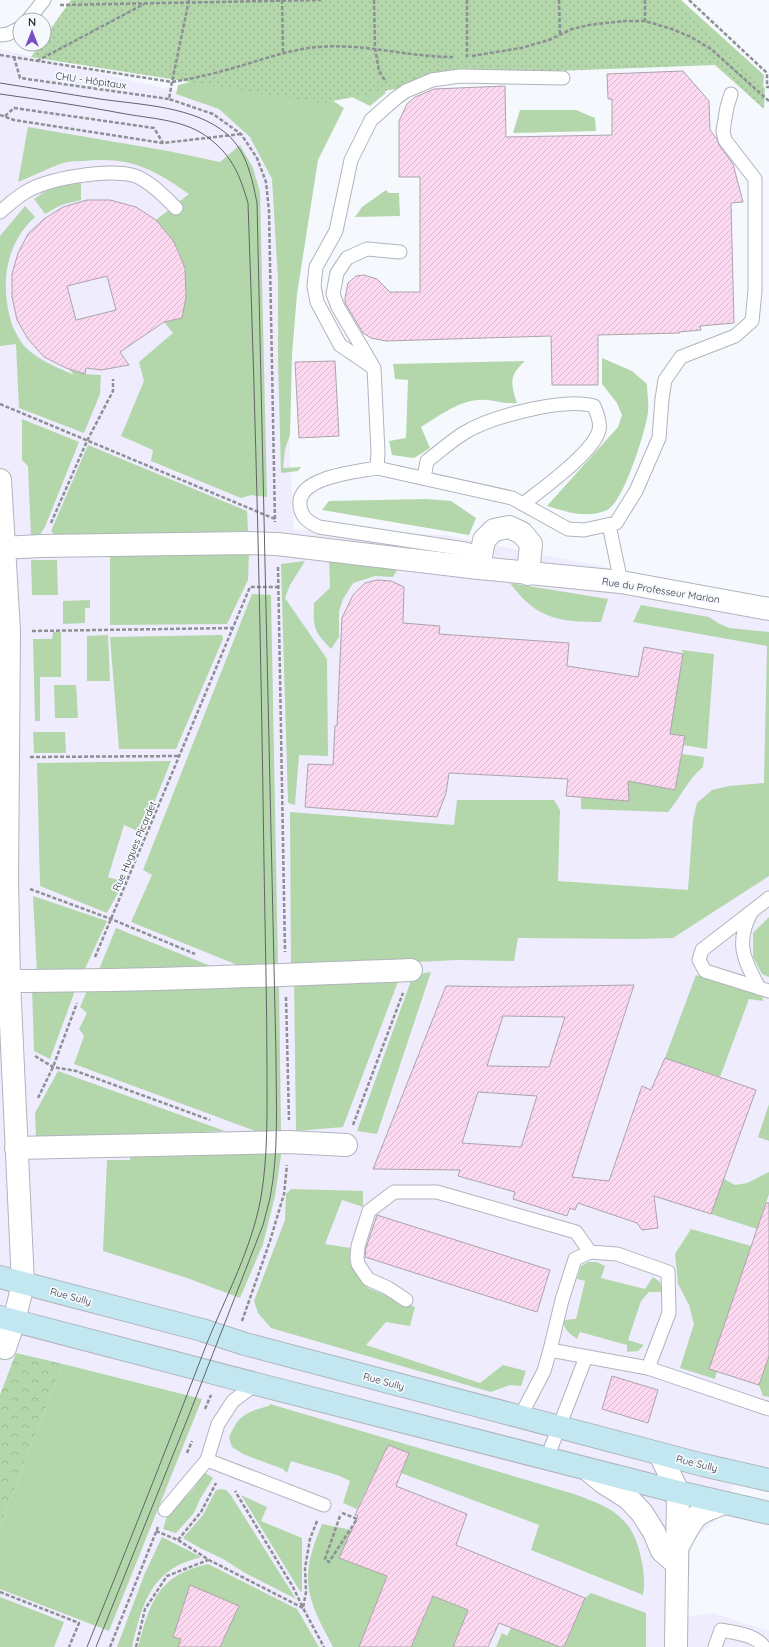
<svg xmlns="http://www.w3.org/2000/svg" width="769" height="1647" font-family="Quicksand,sans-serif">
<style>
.education{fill:#efecfe}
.grass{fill:#b3d7aa}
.forest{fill:url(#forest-crowns)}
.park{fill:url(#park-dots)}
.building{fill:url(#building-hatch);stroke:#ada4aa;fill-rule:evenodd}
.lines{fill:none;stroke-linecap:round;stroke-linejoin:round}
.lane-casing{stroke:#afb5bd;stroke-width:15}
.street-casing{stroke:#afb5bd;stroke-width:24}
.secondary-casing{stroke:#afb5bd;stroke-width:24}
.path{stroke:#8d9094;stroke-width:2.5;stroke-dasharray:4 2;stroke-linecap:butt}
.lane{stroke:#fff;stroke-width:13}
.street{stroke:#fff;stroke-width:22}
.secondary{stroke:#c3e7f0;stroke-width:22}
.tram{stroke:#616467;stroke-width:1}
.labels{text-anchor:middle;stroke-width:3.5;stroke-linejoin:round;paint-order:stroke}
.street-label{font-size:10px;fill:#333538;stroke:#f5f9fe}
</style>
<defs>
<pattern id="forest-crowns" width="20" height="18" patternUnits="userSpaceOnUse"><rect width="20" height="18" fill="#b3d7aa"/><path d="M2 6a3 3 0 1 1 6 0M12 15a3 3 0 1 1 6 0" fill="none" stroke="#9ab993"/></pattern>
<pattern id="park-dots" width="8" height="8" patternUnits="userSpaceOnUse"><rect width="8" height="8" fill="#b3d7aa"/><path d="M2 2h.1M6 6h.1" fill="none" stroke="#9ab993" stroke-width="1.8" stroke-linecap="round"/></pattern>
<pattern id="building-hatch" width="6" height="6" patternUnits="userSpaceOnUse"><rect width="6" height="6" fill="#fcd8f1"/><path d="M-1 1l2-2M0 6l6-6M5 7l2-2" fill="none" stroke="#d8bacf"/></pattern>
</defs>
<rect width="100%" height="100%" fill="#f5f9fe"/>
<polygon class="education" points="0,49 229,104 274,156 294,530 445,535 769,600 769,1467 736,1459 729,1508 691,1542 687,1617 713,1613 769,1631 769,1647 0,1647"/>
<g class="grass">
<polygon points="648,0 681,0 764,75 763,91"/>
<polygon points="233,71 379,80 386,93 370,106 340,91 333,101 344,108 318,160 297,294 292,355 290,435 285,449 283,468 301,467 298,471 281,473 278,359 278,280 272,179 250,137 219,109 176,94 178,85"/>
<polygon points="520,110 576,110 595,118 596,131 513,133"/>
<path d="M28,127L168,151L220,162L240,145L253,168L260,192L267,497L251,495L241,498L151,461L153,450L121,436L144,381L139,362L173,333L164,322L182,317C187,291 188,266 174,242C169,234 161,227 156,220L189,194C154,169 129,156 84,161C78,161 70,161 63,163C48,168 33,176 18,182Z"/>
<polygon points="81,178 81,200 61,205 45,214 34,199 44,192"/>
<polygon points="386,190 389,193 399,193 400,216 355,217 362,207"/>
<path d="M25,206L35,217C4,245 0,287 12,325C15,331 19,340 24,346C38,360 56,367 74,375L69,369L85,374L101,375L100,394L84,433L19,408L16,344L0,346V236Z"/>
<path d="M602,358L632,371L647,384C647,393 649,403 648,412C646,430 623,504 607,510C587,519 567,512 547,506L618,427L622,415L617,403L602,384Z"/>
<path d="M525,361C508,376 511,384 517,403C504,404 498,401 486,400C462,398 441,415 421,427L430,448L414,458L392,455L389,441L406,438L408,380L395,379L393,364Z"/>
<polygon points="22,419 79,442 45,527 39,536 31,536 28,466 22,460"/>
<polygon points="88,445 247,511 248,531 57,537 51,531"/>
<polygon points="426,499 451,501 476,518 469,535 322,510 329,501"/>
<polygon points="249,551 248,580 227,624 110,625 110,554"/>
<path d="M329,557L400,564L393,577L375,576L353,583L343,599L339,611V637L331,649C314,631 313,628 314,603L330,588Z"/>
<polygon points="31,560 57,560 58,595 32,595"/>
<polygon points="305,561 290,585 285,598 327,659 328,756 299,755 295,805 288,803 281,564"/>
<path d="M510,583L608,599L601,622C559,622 536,619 510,583Z"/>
<polygon points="252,594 271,595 278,966 245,968 131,922 152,875 143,870"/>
<polygon points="90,600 90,608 85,608 85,623 63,624 63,601"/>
<polygon points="641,605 709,617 718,623 729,628 769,632 769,876 673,938 635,939 518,938 514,961 458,960 291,968 290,812 454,825 457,800 554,800 560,810 558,881 688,890 693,820 697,803 712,790 729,786 764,783 767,646 633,622"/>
<polygon points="53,632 61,632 61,677 40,677 40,721 35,721 33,639 52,639"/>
<polygon points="108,635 110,681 87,681 87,636"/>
<polygon points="222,635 223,639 176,749 119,749 110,637"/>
<polygon points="682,650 714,654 707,749 683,745 685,736 670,734 683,654"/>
<polygon points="54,685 76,685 78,718 55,718"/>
<polygon points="33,732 65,732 66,753 34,753"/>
<path d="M682,754L704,757L703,767C688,779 681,797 668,812L581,809V797L629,801L628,781L675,790Z"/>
<polygon points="171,761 142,833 124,825 108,877 124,882 107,913 40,886 37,763"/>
<polygon points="33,896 107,921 83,973 37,974"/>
<polygon points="769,917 769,977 762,974 753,957 753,933"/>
<polygon points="116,928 223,971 98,972"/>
<polygon points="402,971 343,1127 296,1131 294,979"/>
<polygon points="431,972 377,1134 357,1131 413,975"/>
<polygon points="696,975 762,994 763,1001 749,999 720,1077 665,1058"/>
<polygon points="279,982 281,1133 258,1132 74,1064 84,1036 79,1029 87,1013 80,1007 89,986"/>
<polygon points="77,985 50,1059 34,1051 32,987"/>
<polygon points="58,1071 225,1131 36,1139 35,1113"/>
<polygon points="769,1104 769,1141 758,1137"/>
<polygon points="282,1149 275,1196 263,1244 240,1298 187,1278 103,1251 107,1160 130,1160 131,1153"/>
<polygon points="769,1172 769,1194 757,1229 711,1214 724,1179 735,1185 747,1183"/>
<polygon points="291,1189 363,1191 363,1207 342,1200 325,1244 350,1248 350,1263 368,1288 415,1307 410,1326 386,1322 366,1345 480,1383 503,1365 526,1371 521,1386 510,1385 491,1392 271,1328 258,1313 254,1301 285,1220 286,1194"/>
<polygon points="691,1229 751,1246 710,1368 717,1371 715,1379 680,1368 694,1324 689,1305 678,1284 675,1254"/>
<path d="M588,1262H597L605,1266L601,1278L645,1289L653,1277L660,1282L663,1292H649L641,1301L628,1340L644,1345L638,1351L627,1352V1345L580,1332L577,1339C569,1333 564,1330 563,1320L576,1319L585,1281L577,1279L581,1266Z"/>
<polygon points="769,1356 769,1397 763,1396 759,1385"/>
<polygon points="63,1364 202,1399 109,1631 0,1589 0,1526"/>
<path d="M270,1404L574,1494C611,1507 633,1517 641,1558C644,1571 645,1583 643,1595L531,1550L539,1525L401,1473L388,1445L357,1509L343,1503L350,1481L340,1476L291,1461L287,1473L283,1469L243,1454L232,1447L229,1438C238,1415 246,1412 269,1406Z"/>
<polygon points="204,1472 213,1478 200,1499 194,1513 176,1533 163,1529 167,1516 194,1488"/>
<polygon points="221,1489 226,1490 230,1494 296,1599 245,1573 223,1559 200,1548 183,1538 203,1515 216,1490"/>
<polygon points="241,1495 267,1507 261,1521 302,1538 302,1592 300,1591"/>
<path d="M322,1524L352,1530L339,1558L387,1576L359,1647H333C322,1626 309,1604 308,1581C307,1561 315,1541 322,1524Z"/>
<path d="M162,1537L201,1557C192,1560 180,1563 172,1569C145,1587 139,1618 132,1647H117L145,1573Z"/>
<path d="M208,1564L297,1609L319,1647H220L190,1585L173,1637L181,1639L178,1647H138C150,1602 158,1575 208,1564Z"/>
<polygon points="591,1593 646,1613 646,1647 564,1647 585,1598"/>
<polygon points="433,1596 482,1616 461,1627 453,1647 411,1647"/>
<polygon points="0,1597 64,1622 54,1647 0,1647"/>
<polygon points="511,1628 560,1647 496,1647 502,1633 507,1636"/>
</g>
<polygon class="forest" points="16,1353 63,1364 0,1526 0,1395"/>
<polygon class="park" points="71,0 674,0 765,88 764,109 715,65 474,74 322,103 31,57 40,44 44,44 44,38"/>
<g class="building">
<polygon points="683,71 709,101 710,130 717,139 719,145 733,164 743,202 731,203 734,323 700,326 701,330 679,332 680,333 598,335 598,385 552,385 551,336 386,341 371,338 363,333 345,303 345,298 348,283 356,276 364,275 377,279 390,292 420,292 420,177 399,177 399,121 407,104 415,97 434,89 505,86 506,137 612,135 612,99 608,99 607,74"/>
<path d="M87,200H110L136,207L156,220L174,242L185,268L186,297L182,318L164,322L120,352L129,365L101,370L86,368L85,374L66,368L44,357L28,339L17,320L12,297V274L18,253L28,234L44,219L63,207ZM107,276L116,310L76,320L67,286Z"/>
<polygon points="335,361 339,436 299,438 295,362"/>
<polygon points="377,580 391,581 404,587 403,623 440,626 439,634 569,643 567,666 638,677 644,647 683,654 670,734 685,736 675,790 628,781 629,801 566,796 568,779 449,773 446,793 437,817 305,807 308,764 333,765 335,726 337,726 342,618 353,595 365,583"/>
<path d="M634,985L572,1177L609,1181L642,1086L651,1090L665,1058L756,1090L711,1214L654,1196L658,1228L642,1230L637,1223L578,1203L575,1210L570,1208L567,1216L513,1199L515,1192L458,1176L460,1170L373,1169L446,986L512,987ZM503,1016L565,1017L549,1067L487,1066ZM478,1092L537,1096L521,1147L462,1143Z"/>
<polygon points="766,1203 769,1203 769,1356 759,1385 709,1369"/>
<polygon points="377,1215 550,1270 537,1312 365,1257 366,1248"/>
<polygon points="612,1376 658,1390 648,1423 602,1409"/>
<polygon points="388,1445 409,1453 396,1486 467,1514 456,1545 585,1598 564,1647 560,1647 499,1623 488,1647 453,1647 468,1610 433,1596 411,1647 359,1647 387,1576 339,1558 358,1516 355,1515"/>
<polygon points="190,1585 239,1606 220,1647 178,1647 181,1639 173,1637"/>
</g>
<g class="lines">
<defs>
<g id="lane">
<polyline points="28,20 44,0"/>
<polyline points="0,35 8,34 20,28"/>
<path d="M0,212C8,205 16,198 24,193C47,178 106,169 132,175C147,178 166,198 176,208"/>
<path d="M400,252L367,249L347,258L337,273L333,294L338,307L374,368L378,452L377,468C356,472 297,477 300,505C301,517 308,522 319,527L465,549L482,553"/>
<polyline points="371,366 340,345 317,302 314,286 316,267 336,231 351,160 371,120 396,98 406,91 432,80 460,76 563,78"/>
<polyline points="377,468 512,498 568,529 584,530 616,523 636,491 659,438 662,399 665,380 681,357 735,336 752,321 755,291 755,179 725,140 723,131 727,107 731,94"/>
<path d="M424,478L427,461C439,452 451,441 464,433C490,417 564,397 594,406C597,413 601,423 599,430C594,452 542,489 523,504"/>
<polyline points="609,525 621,582"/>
<polyline points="769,898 702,950 699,960 705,971 769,991"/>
<path d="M751,913C735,943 744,960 759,988"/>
<polyline points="406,1300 388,1288 368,1279 358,1264 357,1258 358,1246 369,1211 394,1192 437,1192 576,1232 590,1252"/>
<polyline points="550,1350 562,1300 575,1259 590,1252 617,1254 668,1272 669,1313 648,1368"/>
<polyline points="520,1417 544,1371 550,1350 648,1368 769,1409"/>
<polyline points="547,1458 586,1357"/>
<polyline points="207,1460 324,1505"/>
<polyline points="165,1510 207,1460 218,1424 233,1401 256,1384"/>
<path d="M715,1647L721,1630C735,1633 755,1634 764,1647"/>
</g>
<g id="street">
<polyline points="0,480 9,631 7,881 9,981 23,1284 14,1321 5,1348"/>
<polyline points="0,548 41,546 249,543 277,544 479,568"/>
<polyline points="528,574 531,544 522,533 509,527 494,530 484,540 479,568 621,582 769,609"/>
<path d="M9,981C143,981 277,975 411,970"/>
<polyline points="16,1148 289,1142 346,1145"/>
<polyline points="660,1454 678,1492 676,1647"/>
<polyline points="587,1469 604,1483 628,1498 642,1513 654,1532 662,1551 677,1564"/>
<path d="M680,1543C695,1514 694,1514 725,1503"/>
</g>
<g id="secondary">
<polyline points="0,1277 202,1330 245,1344 703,1465 769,1480"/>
<polyline points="0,1317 256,1384 678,1492 769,1513"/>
</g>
</defs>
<use href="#lane" class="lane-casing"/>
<use href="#street" class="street-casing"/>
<use href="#secondary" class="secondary-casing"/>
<g class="path">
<path d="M189,0L172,82C190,79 208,75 226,70C256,62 286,50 317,47C365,43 407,57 453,57"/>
<polyline points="282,0 283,53"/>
<polyline points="374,0 375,48 379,71 386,82"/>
<polyline points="467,0 467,57"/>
<polyline points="559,0 560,34"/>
<polyline points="645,0 645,21"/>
<polyline points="689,0 767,73 767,87 769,87"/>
<polyline points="60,5 321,0"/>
<polyline points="0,55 172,82 169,99 213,114 241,134 257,158 266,182 269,211 275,522"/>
<polyline points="472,56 521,48 549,40 572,29 589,25 623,21 645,21 672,29 691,37 711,49 769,101"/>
<polyline points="14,57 20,78 169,99"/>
<polyline points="37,61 144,4"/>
<polyline points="0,115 14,120 163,143 241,134"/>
<polyline points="5,116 14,108 154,128 163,143"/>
<polyline points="0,404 275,519"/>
<polyline points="51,523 87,441 113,391 113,379"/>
<polyline points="278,567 285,952"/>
<polyline points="32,631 234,628"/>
<polyline points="30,757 180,756"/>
<polyline points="30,889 111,919 195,954"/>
<polyline points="95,957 250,587 279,587"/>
<polyline points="286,997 289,1120"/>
<polyline points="35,1056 53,1067 76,1071 210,1120"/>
<polyline points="38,1098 53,1067 77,1003"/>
<polyline points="353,1125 403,993"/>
<polyline points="242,1321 270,1241 284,1194 287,1165"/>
<polyline points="205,1409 211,1395"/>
<polyline points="187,1453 192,1441"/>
<polyline points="340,1516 325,1559 329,1562 357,1519 340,1512"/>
<polyline points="317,1521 310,1539 305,1568 306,1592 303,1608 324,1647"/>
<polyline points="156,1531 178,1540 209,1560 303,1608 293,1587 235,1491"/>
<polyline points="178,1540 201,1512 216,1483"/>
<polyline points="0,1592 79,1623 69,1647"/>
<polyline points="110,1647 158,1527"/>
<polyline points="136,1647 145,1609 167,1576 208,1560"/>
</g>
<use href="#lane" class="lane"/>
<use href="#street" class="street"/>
<use href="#secondary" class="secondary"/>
<g class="tram">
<path d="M0,83C33,88 66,94 100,99C141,105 194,106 227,134C247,152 252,178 257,203L276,1056C276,1103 279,1152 270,1198C268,1207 265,1216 263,1225L189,1415L96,1647"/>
<path d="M0,94C42,100 84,106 126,114C154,119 187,120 210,139C233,157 240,176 248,203C256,423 261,643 264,863C265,933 267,1002 267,1071C267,1113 268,1156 261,1197C252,1248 226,1296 207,1343C168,1445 128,1546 87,1647"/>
</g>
</g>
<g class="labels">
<g class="street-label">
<text transform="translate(91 80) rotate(8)" y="4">CHU - Hôpitaux</text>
<text transform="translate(661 590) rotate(9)" y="4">Rue du Professeur Marion</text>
<text transform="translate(134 846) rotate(-67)" y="4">Rue Hugues Picardet</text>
<text transform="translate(71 1296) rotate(15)" y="4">Rue Sully</text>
<text transform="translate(384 1381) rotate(15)" y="4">Rue Sully</text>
<text transform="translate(697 1463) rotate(14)" y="4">Rue Sully</text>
</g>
</g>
<g transform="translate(32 32)"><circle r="19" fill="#f5f9fe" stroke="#a7abaf"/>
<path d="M0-3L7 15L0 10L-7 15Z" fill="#7b4ec7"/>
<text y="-6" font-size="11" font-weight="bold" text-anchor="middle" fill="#333538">N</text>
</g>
</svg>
